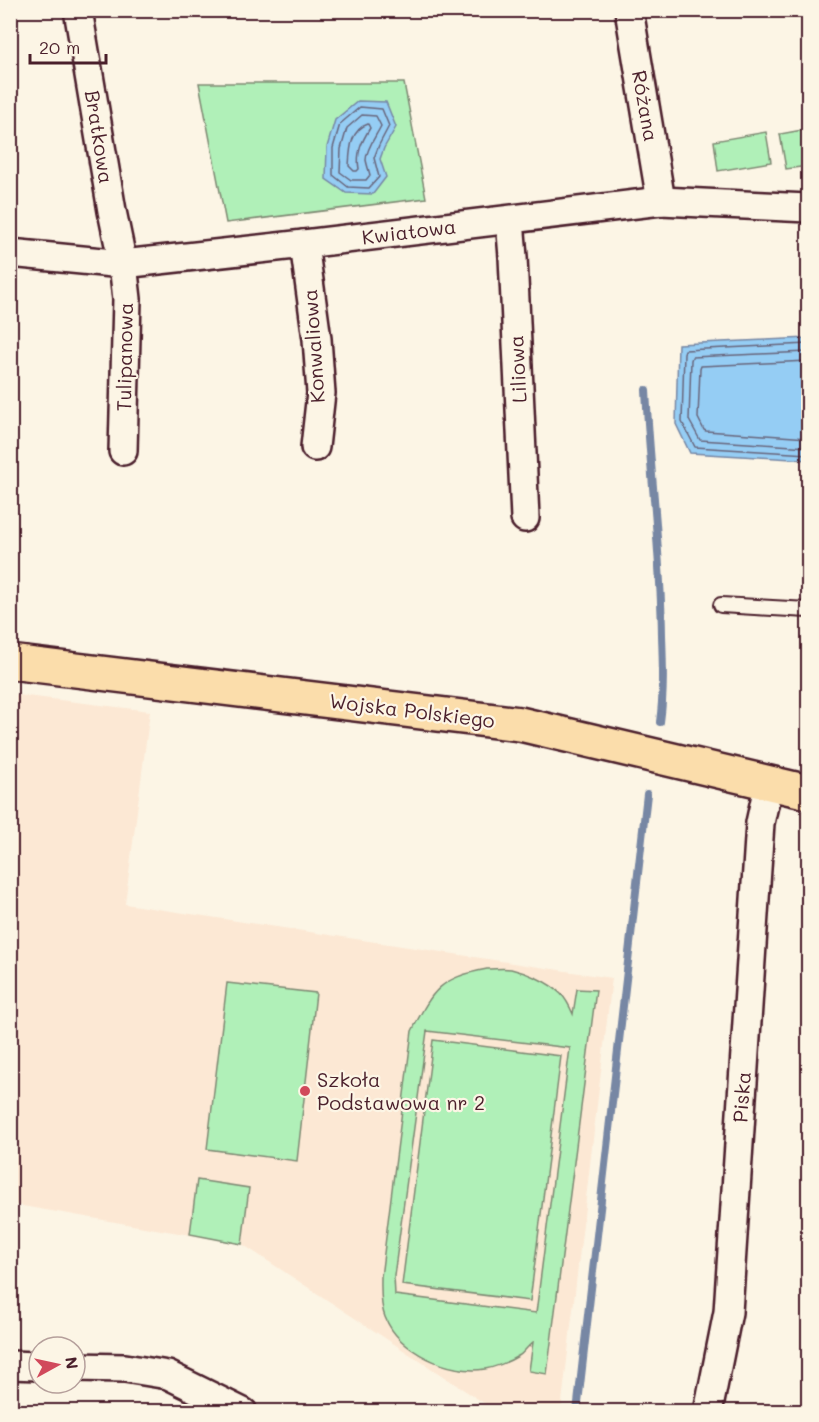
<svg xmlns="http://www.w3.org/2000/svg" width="819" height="1422" font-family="Mali,sans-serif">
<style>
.built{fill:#fce8d4}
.green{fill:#b0f0b8;stroke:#7d8872;stroke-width:1.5;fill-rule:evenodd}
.water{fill:#95cdf4;stroke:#7787a4;stroke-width:1.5}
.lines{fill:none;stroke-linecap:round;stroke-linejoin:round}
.shore{stroke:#68657b;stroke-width:1.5}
.stream{stroke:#7787a4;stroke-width:8}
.service-casing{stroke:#4a1f2b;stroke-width:18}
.minor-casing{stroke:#4a1f2b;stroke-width:32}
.primary-casing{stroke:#4a1f2b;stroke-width:38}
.service{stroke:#fcf5e5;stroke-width:14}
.minor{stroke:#fcf5e5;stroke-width:27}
.primary{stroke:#fbddab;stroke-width:33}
.poi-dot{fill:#d1495b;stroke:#fcf5e5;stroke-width:2}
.labels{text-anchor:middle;stroke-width:4.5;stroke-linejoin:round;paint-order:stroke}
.street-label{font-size:20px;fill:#4a1f2b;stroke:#fcf5e5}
.poi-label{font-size:20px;fill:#4a1f2b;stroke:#fcf5e5;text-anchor:start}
</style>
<rect width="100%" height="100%" fill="#fcf5e5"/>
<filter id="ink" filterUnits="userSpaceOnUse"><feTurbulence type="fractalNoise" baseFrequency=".0167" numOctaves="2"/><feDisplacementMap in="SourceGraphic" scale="12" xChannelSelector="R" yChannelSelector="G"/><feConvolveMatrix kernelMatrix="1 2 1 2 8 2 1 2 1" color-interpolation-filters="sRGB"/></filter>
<g filter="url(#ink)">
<polygon class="built" points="10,694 150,711 125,904 612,978 561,1411 496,1411 242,1244 11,1204"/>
<g class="green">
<polygon points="199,83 404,83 426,198 226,223"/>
<polygon points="808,129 808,166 786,169 780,134"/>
<polygon points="766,132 771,162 718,171 714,141"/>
<path d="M487,969C495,969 504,968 511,969C528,973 549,982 561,994C567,1000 570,1007 573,1014L577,989L596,990L547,1374L529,1371L533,1342C528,1346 524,1352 520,1355C510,1361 496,1367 485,1369C450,1375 399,1352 385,1317C380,1305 381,1289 381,1277L412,1031C433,989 440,978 487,969ZM427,1031L570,1048L536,1313L395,1295L394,1276Z"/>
<polygon points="227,983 316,993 297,1161 207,1149"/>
<polygon points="433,1040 561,1056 530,1301 402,1285"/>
<polygon points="197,1180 249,1188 242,1244 190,1234"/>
</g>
<g class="water">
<polygon points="358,101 386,102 396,127 384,148 380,159 386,177 373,194 346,193 326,179 327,147 335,120"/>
<polygon points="808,338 808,460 690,453 676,424 678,344"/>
</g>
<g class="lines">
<g class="shore">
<polygon points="360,107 382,109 389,126 379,145 374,158 379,177 369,188 348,187 333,175 333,148 340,124"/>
<path d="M362,115L376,116L381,126C376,136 366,149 366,160C367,165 369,171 370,175L366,180H351L340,172L341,149L347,128Z"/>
<path d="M368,124L370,128C362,141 356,153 359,169L357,171H354L349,166C350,150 350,130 368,124Z"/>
<polyline points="808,344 685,350 684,353 682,422 695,447 808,454"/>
<polyline points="808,352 692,357 691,360 689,420 700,440 808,447"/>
<polyline points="808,361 701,366 700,369 698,418 704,430 706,431 808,438"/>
</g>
<g class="stream">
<path d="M646,390C650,472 661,553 662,635C663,664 664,693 660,722"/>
<polyline points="577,1412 647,794"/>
</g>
<defs>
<polyline id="service" points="721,605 808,610"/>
<g id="minor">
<polyline points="78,10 112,211 123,264 127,299 123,451"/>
<polyline points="629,10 661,201"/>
<polyline points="510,220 513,257 525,518"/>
<polyline points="304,244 317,339 321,393 315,447"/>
<polyline points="10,253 123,264 304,244 661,201 808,208"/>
<polyline points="10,1365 39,1366"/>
<polyline points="75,1367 125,1368 168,1375 243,1412"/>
<polyline points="708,1412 728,1312 760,823 769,782"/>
</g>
<polyline id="primary" points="10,662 520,724 808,792"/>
</defs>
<use href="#service" class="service-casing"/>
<use href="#minor" class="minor-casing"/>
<use href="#primary" class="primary-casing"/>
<use href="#service" class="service"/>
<use href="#minor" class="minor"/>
<use href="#primary" class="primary"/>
</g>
</g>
<circle class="poi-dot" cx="305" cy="1091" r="6"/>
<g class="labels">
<g class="street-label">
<text transform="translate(645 106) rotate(80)" y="7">Różana</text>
<text transform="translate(99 137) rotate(81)" y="7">Bratkowa</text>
<text transform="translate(409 232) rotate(-7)" y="7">Kwiatowa</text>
<text transform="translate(314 346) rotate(-94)" y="7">Konwaliowa</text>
<text transform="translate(125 357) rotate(-89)" y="7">Tulipanowa</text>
<text transform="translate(518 369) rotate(-93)" y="7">Liliowa</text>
<text transform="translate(412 711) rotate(7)" y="7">Wojska Polskiego</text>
<text transform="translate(742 1097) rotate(-86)" y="7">Piska</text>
</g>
<g class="poi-label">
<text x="317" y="1087">Szkoła<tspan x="317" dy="23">Podstawowa nr 2</tspan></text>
</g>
</g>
<rect width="819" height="1422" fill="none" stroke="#fcf5e5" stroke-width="36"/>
<rect x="18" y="18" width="783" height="1386" fill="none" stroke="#4a1f2b" stroke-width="2" filter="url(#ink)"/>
<g transform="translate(57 1365) rotate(82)"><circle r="28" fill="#fcf5e5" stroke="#b59f9b" stroke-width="1.5"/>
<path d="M0-4.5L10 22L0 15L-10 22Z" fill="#d1495b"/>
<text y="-9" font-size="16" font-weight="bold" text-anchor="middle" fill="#4a1f2b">N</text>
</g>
<path d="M30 54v9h76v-9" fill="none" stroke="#4a1f2b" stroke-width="3"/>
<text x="39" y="54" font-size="18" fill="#4a1f2b" stroke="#fcf5e5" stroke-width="4.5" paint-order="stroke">20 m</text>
</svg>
